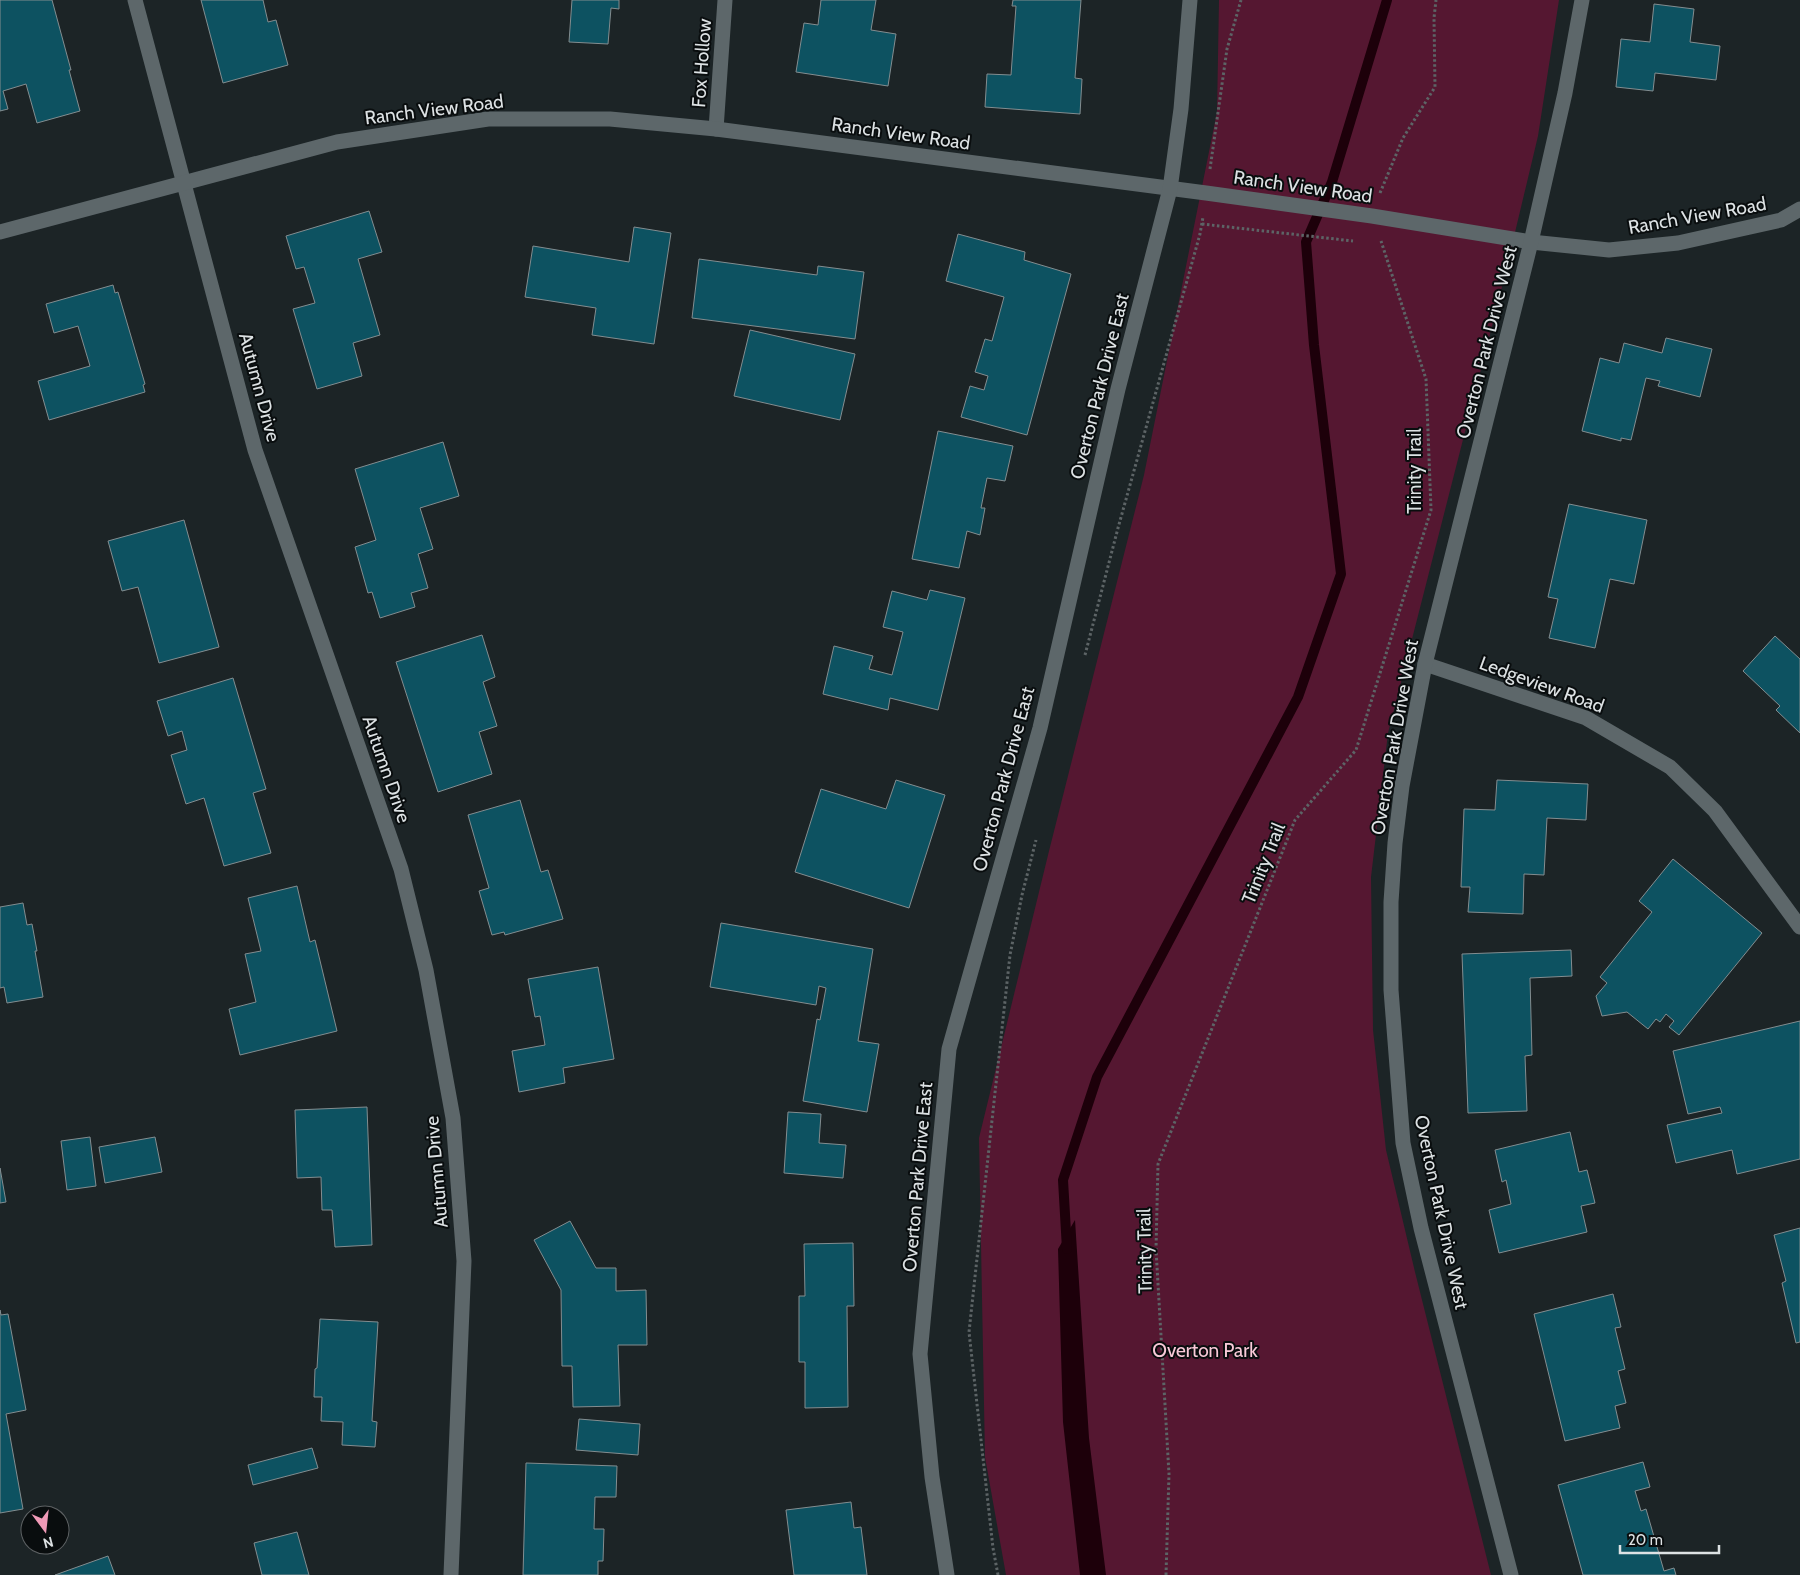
<svg xmlns="http://www.w3.org/2000/svg" width="1800" height="1575" font-family="Cabin,sans-serif">
<style>
.green{fill:#551731}
.water{fill:#1d000a}
.lines{fill:none;stroke-linecap:round;stroke-linejoin:round}
.stream{stroke:#1d000a;stroke-width:10}
.building{fill:#0d5261;stroke:#838d90}
.path{stroke:#5d6466;stroke-width:3;stroke-dasharray:2.5 2.5;stroke-linecap:butt}
.minor{stroke:#5d676a;stroke-width:15}
.labels{text-anchor:middle;stroke-width:4;stroke-linejoin:round;paint-order:stroke}
.street-label{font-size:19px;fill:#dde2e4;stroke:#090d0e}
.park-label{font-size:19px;fill:#f9c9d8;stroke:#090d0e}
</style>
<rect width="100%" height="100%" fill="#1c2426"/>
<polygon class="green" points="1219,0 1559,0 1538,136 1501,291 1388,733 1371,877 1373,1030 1386,1150 1415,1272 1491,1575 1006,1575 985,1457 979,1138 1049,851 1144,475 1217,112"/>
<polygon class="water" points="1075,1220 1089,1438 1106,1575 1080,1575 1063,1422 1058,1249"/>
<g class="lines">
<polyline class="stream" points="1067,1249 1063,1180 1097,1077 1298,697 1341,574 1314,345 1306,242 1332,182 1387,0"/>
</g>
<g class="building">
<polygon points="0,0 52,0 71,70 69,70 80,111 37,123 26,84 3,91 8,109 0,111"/>
<polygon points="201,0 263,0 268,22 276,20 288,65 223,83"/>
<polygon points="572,0 619,0 619,9 611,8 608,44 569,42"/>
<polygon points="821,0 876,0 871,30 896,34 888,86 796,72 804,23 818,25"/>
<polygon points="1013,0 1081,0 1075,78 1082,79 1080,114 985,107 987,74 1011,75 1016,6 1012,6"/>
<polygon points="1654,4 1694,9 1690,42 1720,46 1716,80 1655,73 1653,91 1616,87 1621,39 1650,42"/>
<polygon points="369,211 382,252 358,259 380,335 353,343 362,376 317,389 293,309 315,303 304,267 296,269 286,236"/>
<polygon points="634,227 671,233 654,344 592,335 596,308 525,297 533,246 629,262"/>
<polygon points="958,234 1025,252 1024,260 1071,274 1027,435 961,417 970,386 984,390 988,376 975,372 985,339 992,341 1004,297 946,281"/>
<polygon points="699,259 817,275 818,266 864,272 855,339 692,318"/>
<polygon points="113,285 115,293 118,292 145,384 143,385 145,392 49,420 38,381 90,366 78,326 54,333 46,304"/>
<polygon points="750,330 855,354 840,420 734,396"/>
<polygon points="1666,338 1712,349 1700,397 1658,386 1660,381 1646,378 1631,440 1621,438 1621,441 1582,431 1600,358 1619,363 1624,343 1662,353"/>
<polygon points="938,431 1013,446 1005,481 987,478 981,508 985,508 980,535 967,531 959,568 912,559"/>
<polygon points="443,442 459,496 420,508 433,549 418,554 428,588 411,593 415,607 380,618 372,592 368,593 355,547 376,540 355,469"/>
<polygon points="1569,504 1647,520 1634,584 1610,579 1595,648 1549,638 1558,599 1548,597"/>
<polygon points="184,520 219,647 159,663 138,587 122,591 108,541"/>
<polygon points="930,590 965,598 938,710 890,698 888,710 823,694 834,646 873,656 869,669 892,675 903,632 883,627 892,591 927,600"/>
<polygon points="482,635 495,677 483,682 497,726 479,732 492,774 438,792 396,662"/>
<polygon points="1775,636 1800,659 1800,733 1776,710 1780,706 1743,671"/>
<polygon points="233,678 266,789 253,793 271,853 224,866 204,798 186,804 171,755 187,750 182,731 168,736 157,701"/>
<polygon points="896,780 945,795 909,908 795,872 821,789 886,809"/>
<polygon points="1497,780 1588,784 1586,820 1547,818 1544,875 1524,874 1523,914 1468,912 1470,887 1461,887 1464,809 1495,810"/>
<polygon points="520,800 541,872 548,870 563,919 505,935 504,932 492,935 479,891 489,888 468,815"/>
<polygon points="1673,859 1762,933 1679,1035 1669,1027 1674,1021 1666,1014 1660,1022 1656,1019 1648,1029 1627,1012 1602,1016 1596,996 1607,983 1600,977 1652,912 1639,901"/>
<polygon points="297,886 310,942 315,940 337,1031 240,1055 229,1009 256,1002 245,954 261,951 248,898"/>
<polygon points="23,903 27,925 32,924 37,951 35,951 43,997 7,1003 4,987 0,988 0,907"/>
<polygon points="721,923 873,949 858,1041 879,1044 867,1112 803,1101 817,1019 820,1020 826,988 819,986 816,1005 710,987"/>
<polygon points="1571,950 1572,976 1530,978 1532,1055 1525,1056 1527,1111 1468,1113 1462,954"/>
<polygon points="598,967 614,1059 563,1068 565,1083 519,1092 512,1051 545,1045 540,1016 535,1017 528,979"/>
<polygon points="1800,1021 1800,1159 1737,1174 1732,1150 1676,1163 1667,1125 1722,1113 1720,1107 1688,1114 1673,1051"/>
<polygon points="367,1107 372,1245 335,1247 332,1210 322,1210 321,1177 297,1178 295,1110"/>
<polygon points="788,1112 821,1114 819,1143 846,1145 843,1178 784,1173"/>
<polygon points="1570,1132 1579,1172 1587,1170 1595,1203 1581,1206 1587,1232 1499,1253 1489,1210 1511,1204 1506,1180 1502,1182 1495,1150"/>
<polygon points="90,1137 96,1186 67,1190 61,1141"/>
<polygon points="155,1137 162,1172 105,1183 99,1147"/>
<polygon points="0,1168 6,1202 0,1203"/>
<polygon points="570,1221 596,1268 616,1268 616,1291 646,1290 647,1345 618,1345 620,1406 573,1407 572,1366 562,1366 561,1290 534,1240"/>
<polygon points="1800,1228 1800,1342 1796,1343 1782,1283 1786,1281 1774,1235"/>
<polygon points="853,1243 854,1306 847,1306 848,1407 805,1408 805,1362 799,1362 799,1296 805,1296 804,1244"/>
<polygon points="1613,1294 1621,1327 1615,1328 1625,1369 1618,1371 1626,1403 1615,1406 1620,1428 1565,1441 1534,1314"/>
<polygon points="0,1310 1,1315 8,1314 26,1410 6,1414 23,1509 0,1513"/>
<polygon points="320,1319 378,1322 372,1421 377,1422 375,1447 342,1445 343,1422 321,1421 322,1397 314,1397 315,1369 317,1368"/>
<polygon points="579,1419 640,1424 638,1455 576,1450"/>
<polygon points="312,1448 318,1468 253,1485 248,1465"/>
<polygon points="1643,1462 1650,1487 1635,1491 1641,1511 1646,1509 1664,1571 1674,1568 1676,1575 1583,1575 1558,1485"/>
<polygon points="526,1463 617,1466 616,1497 595,1497 594,1529 604,1529 603,1561 598,1561 598,1575 523,1575"/>
<polygon points="851,1502 854,1528 861,1527 867,1575 794,1575 786,1510"/>
<polygon points="297,1532 309,1575 262,1575 254,1543"/>
<polygon points="108,1556 115,1575 55,1575"/>
</g>
<g class="lines">
<g class="path">
<polyline points="1210,169 1227,49 1241,0"/>
<polyline points="1380,193 1403,138 1435,87 1434,18 1436,0"/>
<polyline points="1202,224 1353,241"/>
<polyline points="1085,655 1118,528 1200,234 1203,217"/>
<polyline points="998,1575 993,1548 969,1332 1010,955 1022,895 1036,840"/>
<polyline points="1166,1575 1169,1474 1156,1249 1158,1164 1295,820 1356,750 1431,510 1426,379 1381,241"/>
</g>
<g class="minor">
<polyline points="135,0 255,450 401,869 426,970 453,1118 464,1261 451,1575"/>
<polyline points="716,129 725,0"/>
<polyline points="0,232 337,142 488,119 610,119 716,129 1206,193 1372,216 1531,242 1609,250 1678,243 1781,220 1800,209"/>
<polyline points="1425,664 1586,718 1670,767 1715,811 1800,927"/>
<polyline points="947,1575 932,1477 920,1354 949,1049 1040,728 1118,389 1170,189 1181,109 1190,0"/>
<polyline points="1511,1575 1421,1228 1403,1143 1391,990 1391,902 1395,843 1402,786 1425,664 1531,242 1565,93 1582,0"/>
</g>
</g>
<g class="labels">
<g class="street-label">
<text transform="translate(701 63) rotate(-86)" y="7">Fox Hollow</text>
<text transform="translate(434 109) rotate(-7)" y="7">Ranch View Road</text>
<text transform="translate(901 133) rotate(8)" y="7">Ranch View Road</text>
<text transform="translate(1303 186) rotate(8)" y="7">Ranch View Road</text>
<text transform="translate(1697 215) rotate(-10)" y="7">Ranch View Road</text>
<text transform="translate(1486 342) rotate(-76)" y="7">Overton Park Drive West</text>
<text transform="translate(1099 386) rotate(-76)" y="7">Overton Park Drive East</text>
<text transform="translate(260 387) rotate(75)" y="7">Autumn Drive</text>
<text transform="translate(1414 471) rotate(-90)" y="7">Trinity Trail</text>
<text transform="translate(1542 684) rotate(20)" y="7">Ledgeview Road</text>
<text transform="translate(1394 737) rotate(-80)" y="7">Overton Park Drive West</text>
<text transform="translate(387 769) rotate(71)" y="7">Autumn Drive</text>
<text transform="translate(1003 779) rotate(-75)" y="7">Overton Park Drive East</text>
<text transform="translate(1263 863) rotate(-68)" y="7">Trinity Trail</text>
<text transform="translate(436 1172) rotate(-95)" y="7">Autumn Drive</text>
<text transform="translate(917 1177) rotate(-85)" y="7">Overton Park Drive East</text>
<text transform="translate(1442 1212) rotate(78)" y="7">Overton Park Drive West</text>
<text transform="translate(1144 1251) rotate(-91)" y="7">Trinity Trail</text>
</g>
<g class="park-label">
<text x="1205" y="1357">Overton Park</text>
</g>
</g>
<g transform="translate(45 1530) rotate(165)"><circle r="24" fill="#090d0e" stroke="#5e6264"/>
<path d="M0-4L9 19L0 12L-9 19Z" fill="#f09ab7"/>
<text y="-8" font-size="14" font-weight="bold" text-anchor="middle" fill="#dde2e4">N</text>
</g>
<path d="M1620 1545v8h99v-8" fill="none" stroke="#dde2e4" stroke-width="2.5"/>
<text x="1628" y="1545" font-size="15" fill="#dde2e4" stroke="#090d0e" stroke-width="4" paint-order="stroke">20 m</text>
</svg>
